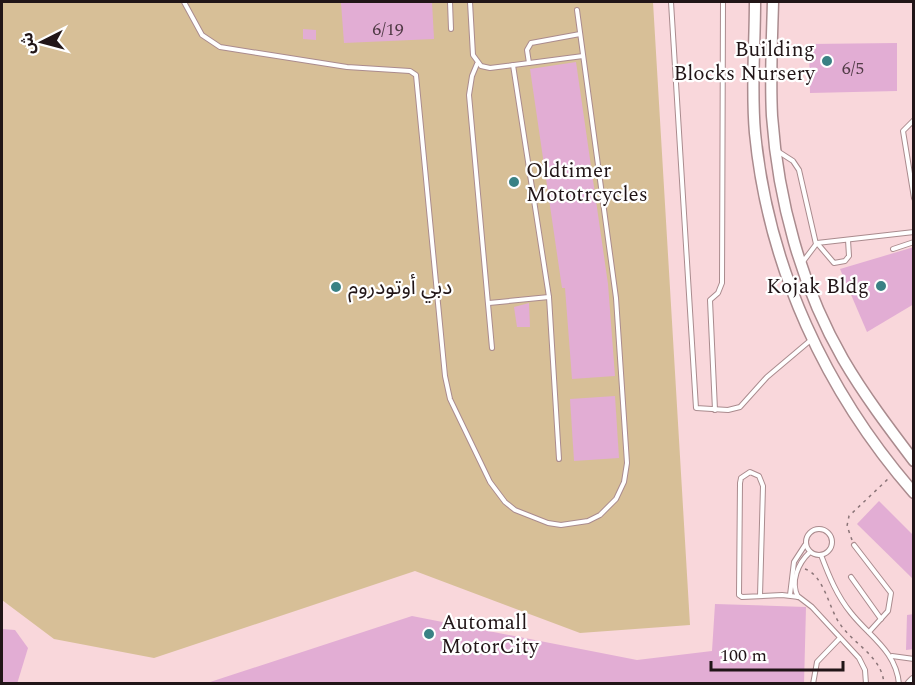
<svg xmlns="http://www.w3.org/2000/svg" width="915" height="685" font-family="Spectral,'Noto Sans Arabic',serif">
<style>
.green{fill:#d7bf97}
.building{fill:#e2add4}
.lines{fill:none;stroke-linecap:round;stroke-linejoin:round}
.service-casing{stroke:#aa8b8e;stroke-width:6}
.tertiary-casing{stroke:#aa8b8e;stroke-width:11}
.secondary-casing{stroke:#aa8b8e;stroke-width:13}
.path{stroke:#8b7578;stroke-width:1.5;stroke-dasharray:3 4.5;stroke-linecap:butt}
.service{stroke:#fff;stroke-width:4}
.tertiary{stroke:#fff;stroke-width:9}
.secondary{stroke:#fff;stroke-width:10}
.poi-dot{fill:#398184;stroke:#fff;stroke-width:2}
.labels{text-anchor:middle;stroke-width:4.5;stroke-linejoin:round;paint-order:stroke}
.number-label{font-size:18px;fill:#513b46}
.poi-label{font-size:21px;fill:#211517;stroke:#fff;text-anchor:start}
</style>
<rect width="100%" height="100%" fill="#f9d7db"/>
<polygon class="green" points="2,2 653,2 690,625 580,633 415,571 154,658 54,639 2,600"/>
<g class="building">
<polygon points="432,2 434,39 344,43 341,3"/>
<polygon points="303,29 316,30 316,40 303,39"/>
<polygon points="897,43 897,91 810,93 809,44"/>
<polygon points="576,62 608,284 615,376 572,379 565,288 562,288 530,69"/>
<polygon points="914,247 914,304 867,332 840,269"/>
<polygon points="529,303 530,327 517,327 514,307"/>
<polygon points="615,396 619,458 574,461 570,399"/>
<polygon points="879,501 914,536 914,580 857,524"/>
<polygon points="715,604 806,607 804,684 204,684 412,616 637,660 712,651"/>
<polygon points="914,614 914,649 906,650 907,615"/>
<polygon points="2,629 15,630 28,648 17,684 2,684"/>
</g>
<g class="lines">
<defs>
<g id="service">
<polyline points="184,2 202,35 220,47 347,67 410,71 416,75 445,376 450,399 490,482 505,502 515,510 548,523 561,525 588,521 600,515 616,499 624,482 627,463 616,298 577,10"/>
<polyline points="450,2 451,29"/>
<polyline points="470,2 473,55 481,66 490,68 583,56"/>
<polyline points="671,2 696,408 728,410 740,407 767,377 812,339"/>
<polyline points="529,63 527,50 531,43 580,34"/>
<polyline points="477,64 472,76 469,95 492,348"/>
<polyline points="513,65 549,297 559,459"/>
<polyline points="914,120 903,131 914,198"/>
<polyline points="779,152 793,161 799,170 816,244"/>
<polyline points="817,243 834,263 845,261 849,256 848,240"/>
<polyline points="893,249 914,242"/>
<polyline points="802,263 817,243 914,232"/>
<polyline points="489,303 549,297"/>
<polyline points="715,410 710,300 718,293 722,283 723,2"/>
<circle cx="819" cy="542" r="13"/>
<polyline points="854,545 891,593 888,611 869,632"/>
<path d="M821,555C829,576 837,596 851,613C870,637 896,651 899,684"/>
<polyline points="851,577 881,619"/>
<polyline points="790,595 794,562 805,545"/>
<polyline points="760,596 763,486 759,476 750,472 741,478 740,483 739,595 742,597 782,595 799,597 812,607 859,658 865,670 866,684"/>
<path d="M798,597C790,582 798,563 810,552"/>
<polyline points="892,656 914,659"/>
<polyline points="813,684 817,662 839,639"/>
</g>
<polyline id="tertiary" points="910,684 914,680"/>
<g id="secondary">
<path d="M755,2C755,45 751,89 755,133C768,267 826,392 914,493"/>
<path d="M773,2C772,39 770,78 772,116C778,200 801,286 843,359C864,395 889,428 914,461"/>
</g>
</defs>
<use href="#service" class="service-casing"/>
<use href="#tertiary" class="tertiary-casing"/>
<use href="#secondary" class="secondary-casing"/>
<g class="path">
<polyline points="852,540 847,526 849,516 888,479"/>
<path d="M805,569C824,575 829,609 840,624C854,645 882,656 884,684"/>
</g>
<use href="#service" class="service"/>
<use href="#tertiary" class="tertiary"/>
<use href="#secondary" class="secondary"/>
</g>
<g class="poi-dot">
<circle cx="827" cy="61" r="6"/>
<circle cx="514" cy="182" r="6"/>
<circle cx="881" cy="286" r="6"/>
<circle cx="336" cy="287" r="6"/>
<circle cx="429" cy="634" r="6"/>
</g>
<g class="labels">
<g class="number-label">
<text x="388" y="35">6/19</text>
<text x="853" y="74">6/5</text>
</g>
<g class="poi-label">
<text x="815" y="56" text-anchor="end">Building<tspan x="815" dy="24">Blocks Nursery</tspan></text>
<text x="526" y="177">Oldtimer<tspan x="526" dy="24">Mototrcycles</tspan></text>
<text x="869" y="293" text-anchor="end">Kojak Bldg</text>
<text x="348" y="294">دبي أوتودروم</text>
<text x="441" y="629">Automall<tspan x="441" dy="24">MotorCity</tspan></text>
</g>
</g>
<rect width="915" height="685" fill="none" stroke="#211517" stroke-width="6"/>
<g transform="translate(42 42) rotate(264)" stroke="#ffffff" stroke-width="4.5" paint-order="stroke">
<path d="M0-4.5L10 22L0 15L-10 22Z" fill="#211517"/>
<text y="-9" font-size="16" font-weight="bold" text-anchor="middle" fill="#211517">ش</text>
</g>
<path d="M711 661v9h132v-9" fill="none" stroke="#211517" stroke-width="3"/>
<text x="720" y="661" font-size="18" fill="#211517" stroke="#ffffff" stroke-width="4.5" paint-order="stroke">100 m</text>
</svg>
